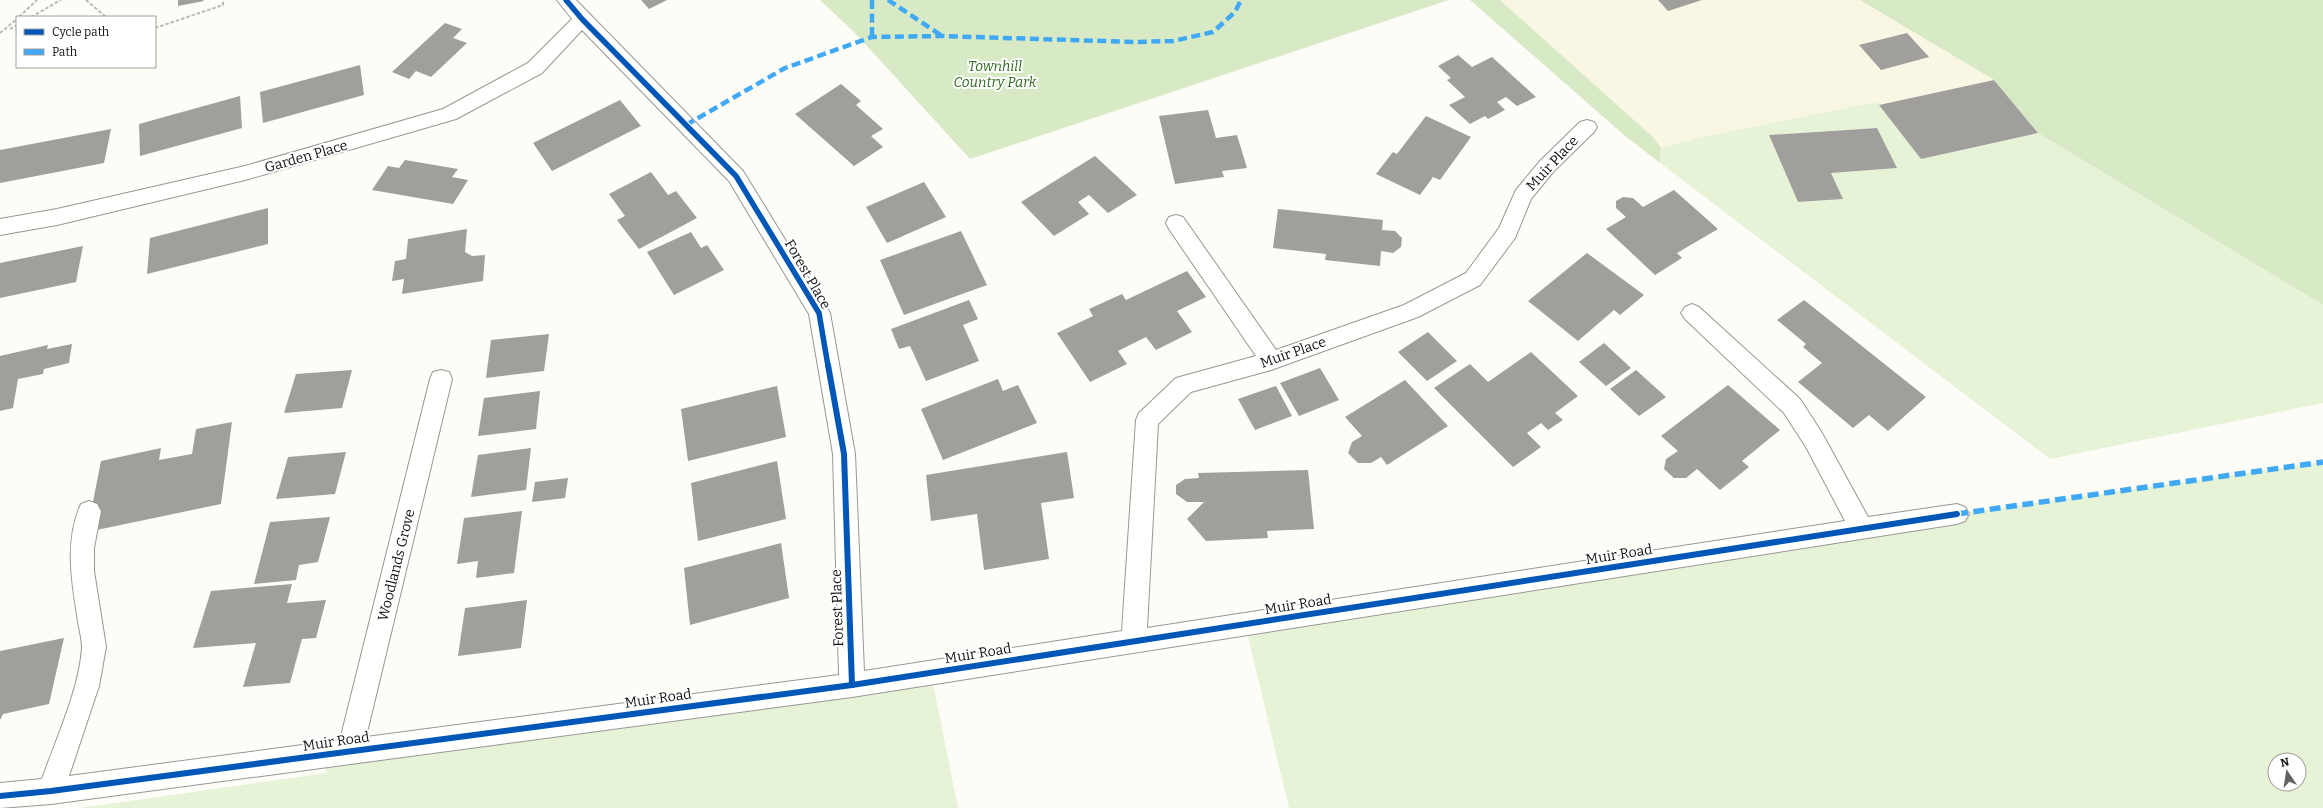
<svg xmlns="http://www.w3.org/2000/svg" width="2323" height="808" font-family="Bitter,serif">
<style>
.farmland{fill:#f9f7e4}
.green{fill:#e7f3d7;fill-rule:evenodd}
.forest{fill:#d8eac5}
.building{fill:#a19f9c}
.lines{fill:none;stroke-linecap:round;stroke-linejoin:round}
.minor-casing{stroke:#979795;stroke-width:2}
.path{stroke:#b9b9b8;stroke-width:2;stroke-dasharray:3.5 2;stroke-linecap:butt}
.minor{fill:#fffffe;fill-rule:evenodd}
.quiet-far1{stroke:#3fa9f5;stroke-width:4.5;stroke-dasharray:9 4.5;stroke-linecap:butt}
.quiet{stroke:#3fa9f5;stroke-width:5.5;stroke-dasharray:11 5.5;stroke-linecap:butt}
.cycleway-far1-casing{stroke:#fff;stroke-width:8}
.cycleway-casing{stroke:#fff;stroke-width:9}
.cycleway-far1{stroke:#0057b8;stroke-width:5.5}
.cycleway{stroke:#0057b8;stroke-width:6}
.labels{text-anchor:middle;stroke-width:4;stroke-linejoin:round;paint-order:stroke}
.park-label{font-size:14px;font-style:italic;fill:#2f6b1f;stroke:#fff}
.street-label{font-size:14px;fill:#111;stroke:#fff}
</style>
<rect width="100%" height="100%" fill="#fdfcf7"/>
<polygon class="farmland" points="1500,0 1860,0 1994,80 1879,105 1877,102 1702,137 1661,148 1653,137"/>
<g class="green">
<path d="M1877,102L1921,159L2038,133L2323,305V403L2050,459L1660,163L1661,148L1702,137ZM1877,128L1896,168L1831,173L1843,199L1798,202L1769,135Z"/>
<path d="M2323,462V808H1289L1245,624L1957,514ZM2275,760H2299V784H2275Z"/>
<polygon points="931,673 958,808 80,808 327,773 320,755"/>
</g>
<g class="forest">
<polygon points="820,0 1449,0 970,159 857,35"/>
<polygon points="1470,0 1500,0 1653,137 1661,148 1660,163 1624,135"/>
<polygon points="1860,0 2323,0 2323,305 2038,133 1994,80"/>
</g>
<g class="building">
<polygon points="178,0 203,0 204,1 178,6"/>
<polygon points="641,0 667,0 649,9"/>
<polygon points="1658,0 1702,0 1668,11"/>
<polygon points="445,23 462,29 453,38 467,43 431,77 416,71 409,79 392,72"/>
<polygon points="1907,33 1929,57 1881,70 1859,45"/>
<polygon points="1458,55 1472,67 1492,57 1536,97 1517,106 1506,97 1497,102 1505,110 1488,119 1485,116 1470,124 1449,105 1465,97 1447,80 1451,78 1438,66"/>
<polygon points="360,65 364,95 263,123 260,92"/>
<polygon points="1994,80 2038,133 1921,159 1879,105"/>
<polygon points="841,84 861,101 856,105 883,129 871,136 883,147 854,166 795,114"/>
<polygon points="240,96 242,128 140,156 139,124"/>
<polygon points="620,100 641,126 552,171 533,143"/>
<polygon points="1208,110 1216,138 1237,135 1247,168 1222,171 1224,177 1175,184 1159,116"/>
<polygon points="1426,116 1471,137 1440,180 1433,177 1420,195 1376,174 1393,152 1397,154"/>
<polygon points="1877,128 1897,168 1831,173 1843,199 1798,202 1769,135"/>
<polygon points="111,129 104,163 0,183 0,150"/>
<polygon points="1095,156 1137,195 1108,213 1089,195 1078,202 1089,214 1054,236 1021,202"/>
<polygon points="405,160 458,169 452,177 468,180 453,204 372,190 388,166 399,168"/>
<polygon points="651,172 668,195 676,191 697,218 639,249 617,220 625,216 609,194"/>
<polygon points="924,182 946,217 887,243 866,207"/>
<polygon points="1674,190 1718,229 1677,253 1682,258 1655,275 1606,229 1626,217 1616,208 1616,201 1623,197 1633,198 1643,207"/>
<polygon points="268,208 268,244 147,274 150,238"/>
<polygon points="1278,209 1383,220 1382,230 1395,231 1402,238 1401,247 1393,253 1381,251 1380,266 1325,260 1326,254 1273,248"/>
<polygon points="467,229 465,252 472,256 485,255 483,281 402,294 404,279 392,281 395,261 406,259 408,239"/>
<polygon points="961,231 987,285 904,315 880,260"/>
<polygon points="691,232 701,248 707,245 724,270 674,295 647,252"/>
<polygon points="83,246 76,282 0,298 0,263"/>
<polygon points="1587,253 1644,295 1620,315 1614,310 1578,341 1528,301"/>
<polygon points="1187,271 1206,297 1177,311 1192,332 1156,350 1146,337 1118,351 1127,364 1090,382 1057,333 1093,316 1089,309 1122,294 1126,300"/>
<polygon points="969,300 978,319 963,325 979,361 926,381 910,346 899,349 891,329"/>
<polygon points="1804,300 1926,397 1888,431 1869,415 1853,428 1798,382 1822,363 1803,347 1806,344 1777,320"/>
<polygon points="1428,332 1457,361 1427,381 1398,352"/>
<polygon points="549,334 544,371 486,378 491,340"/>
<polygon points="1604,343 1631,368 1606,386 1579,362"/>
<polygon points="72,344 69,363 44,369 43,374 18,379 13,408 0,411 0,356 48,345 47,349"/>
<polygon points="1531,352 1578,396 1555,413 1563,420 1548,430 1541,423 1527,433 1541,447 1513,467 1434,388 1470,364 1488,382"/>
<polygon points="1320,368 1339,400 1299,416 1280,383"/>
<polygon points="352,370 342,408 284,413 296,374"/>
<polygon points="1636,370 1666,397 1639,416 1610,389"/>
<polygon points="998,379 1003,391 1018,385 1037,423 943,460 921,409"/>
<polygon points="1405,380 1448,426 1387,465 1381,457 1371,463 1358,463 1348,453 1352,442 1362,436 1345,417"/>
<polygon points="1728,385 1780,430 1742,461 1749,467 1720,490 1697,469 1686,478 1674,478 1664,469 1666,459 1678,451 1661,436"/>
<polygon points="777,386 786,437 688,461 681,409"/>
<polygon points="1276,386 1292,416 1255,430 1238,399"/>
<polygon points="540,391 536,429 478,436 484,398"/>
<polygon points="232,422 221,504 87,532 101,461 161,448 159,460 192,454 196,429"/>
<polygon points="531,448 526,490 471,497 478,455"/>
<polygon points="346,452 335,494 276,499 288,457"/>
<polygon points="1067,452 1074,498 1041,503 1049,559 984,570 977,514 931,521 926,475"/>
<polygon points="777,461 786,519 698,541 691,483"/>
<polygon points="1308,470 1314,529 1267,531 1268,538 1206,541 1187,519 1204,502 1187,502 1176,494 1176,485 1185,479 1199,478 1198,473"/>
<polygon points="568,478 565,498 532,502 535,482"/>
<polygon points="522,511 514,573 476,578 478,561 457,564 464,518"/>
<polygon points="330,517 318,562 299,565 296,580 254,584 270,522"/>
<polygon points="781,543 789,598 690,625 684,568"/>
<polygon points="292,584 287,603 326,600 316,638 302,639 290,683 243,687 256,643 193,648 211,591"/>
<polygon points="527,600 521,648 458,656 465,608"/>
<polygon points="64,638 49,704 3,714 0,720 0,651"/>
</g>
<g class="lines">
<defs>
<path id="minor" d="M557,0H576L743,171L830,313L855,454L864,671L1122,631L1136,420L1139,413L1176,378L1256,356L1169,229L1166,223L1169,217L1176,215L1183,217L1276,350L1404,305L1466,273L1499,228L1516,190L1540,161L1580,122L1587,120L1594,122L1597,127L1594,132L1554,171L1531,199L1515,238L1480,285L1418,317L1271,370L1191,392L1158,424L1147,628L1845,521L1806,447L1784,413L1685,319L1681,313L1685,307L1692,304L1699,307L1800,399L1822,433L1868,517L1957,504L1965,507L1969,514L1965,521L1957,524L852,697L51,804L0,808V783L42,779C56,739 79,690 82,648C82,637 78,625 77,615C71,578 65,539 81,504L89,501L97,504L101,511L94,548V571L106,647L99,686L69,776L340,740L430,379L433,372L441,370L449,372L452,379L366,737L839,675L833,454L809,314L729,181L582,30L542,73L456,119L245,180L57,225L0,235V219L57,209L245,166L443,109L528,63L572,19Z"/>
</defs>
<use href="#minor" class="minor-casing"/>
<g class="path">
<polyline points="86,0 106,17"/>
<polyline points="19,17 37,0"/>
<polyline points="31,17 61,0"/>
<polyline points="155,28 223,5 223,0"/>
<polyline points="10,29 17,25"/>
<polyline points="0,33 17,19"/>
</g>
<use href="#minor" class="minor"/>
<g class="quiet-far1">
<polyline points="872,0 872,37"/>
<polyline points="888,0 942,36"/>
<polyline points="686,125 785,68 872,37 942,36 1136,42 1173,41 1213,32 1235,12 1241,0"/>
</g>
<polyline class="quiet" points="1957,514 2323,462"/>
<defs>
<polyline id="cycleway-far1" points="566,0 582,19 736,176 819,313 828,366"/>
<g id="cycleway">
<polyline points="828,365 844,454 852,685"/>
<polyline points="0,796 51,791 852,685 1957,514"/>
</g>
</defs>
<use href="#cycleway-far1" class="cycleway-far1-casing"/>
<use href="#cycleway" class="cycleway-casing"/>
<use href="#cycleway-far1" class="cycleway-far1"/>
<use href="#cycleway" class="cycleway"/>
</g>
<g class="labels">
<g class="park-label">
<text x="995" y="71">Townhill<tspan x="995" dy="16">Country Park</tspan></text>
</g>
<g class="street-label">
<text transform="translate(306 156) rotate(-16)" y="5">Garden Place</text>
<text transform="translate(1552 163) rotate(-47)" y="5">Muir Place</text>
<text transform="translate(808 274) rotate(60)" y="5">Forest Place</text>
<text transform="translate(1293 352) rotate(-19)" y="5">Muir Place</text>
<text transform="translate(1619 554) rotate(-9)" y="5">Muir Road</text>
<text transform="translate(396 565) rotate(-76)" y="5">Woodlands Grove</text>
<text transform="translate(1298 604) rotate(-9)" y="5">Muir Road</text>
<text transform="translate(837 608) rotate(-92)" y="5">Forest Place</text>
<text transform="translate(978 653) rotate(-9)" y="5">Muir Road</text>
<text transform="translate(658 698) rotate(-8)" y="5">Muir Road</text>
<text transform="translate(336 741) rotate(-8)" y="5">Muir Road</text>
</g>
</g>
<rect x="16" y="16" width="140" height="52" fill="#ffffff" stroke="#a0a0a0"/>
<rect x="24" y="29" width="20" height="6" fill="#0057b8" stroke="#a0a0a0"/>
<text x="52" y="36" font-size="12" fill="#111111">Cycle path</text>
<rect x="24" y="49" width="20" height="6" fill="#3fa9f5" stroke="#a0a0a0"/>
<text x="52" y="56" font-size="12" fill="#111111">Path</text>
<g transform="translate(2287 772) rotate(347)"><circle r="19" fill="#ffffff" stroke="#a0a0a0"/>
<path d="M0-3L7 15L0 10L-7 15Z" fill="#646362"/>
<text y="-6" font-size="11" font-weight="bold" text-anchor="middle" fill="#111111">N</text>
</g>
</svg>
